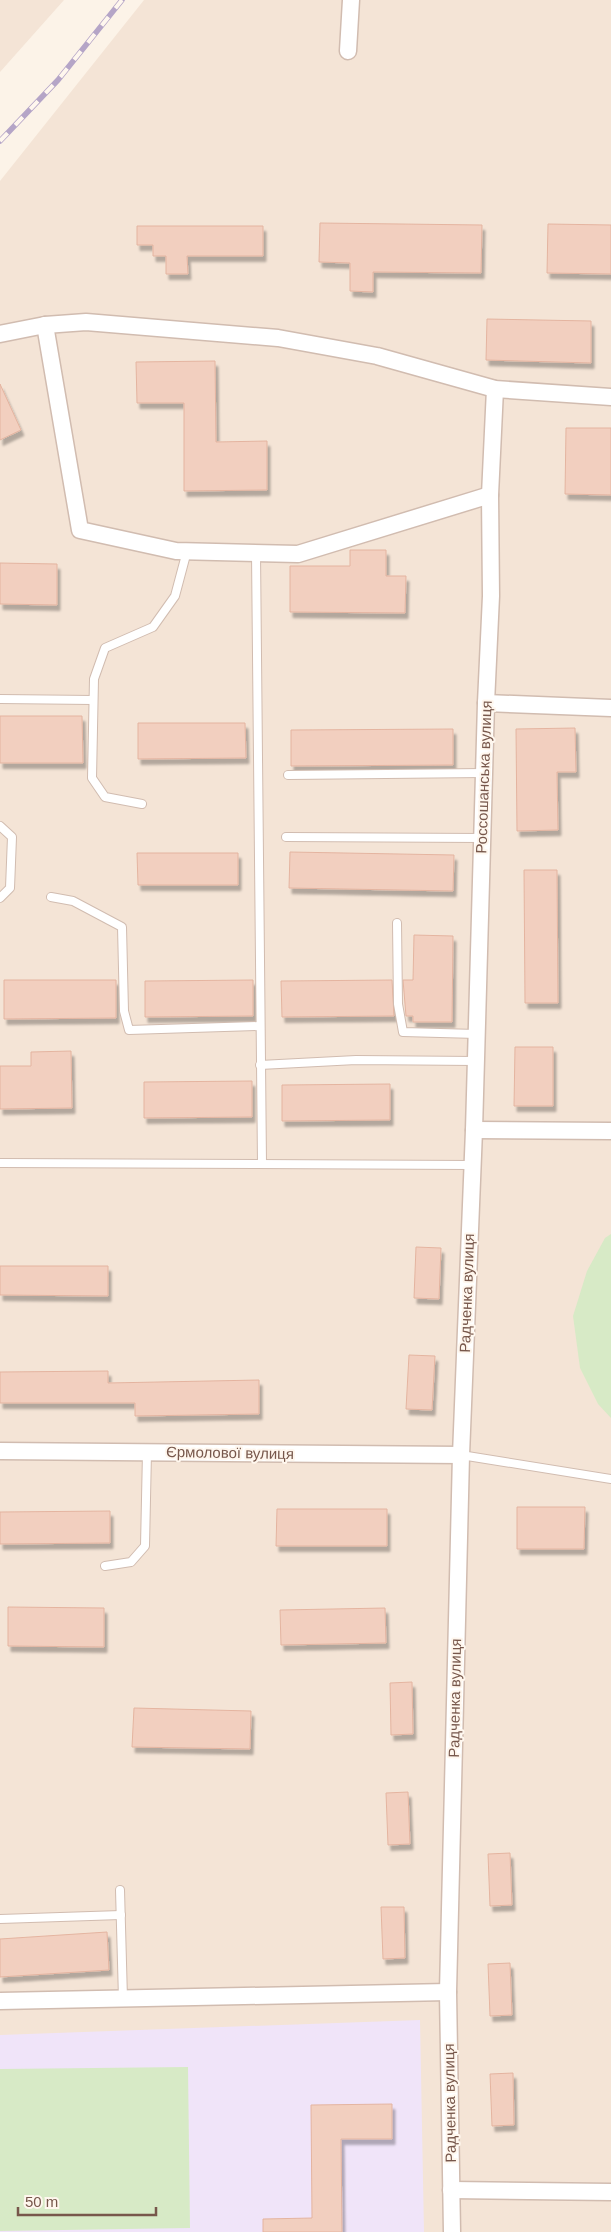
<svg xmlns="http://www.w3.org/2000/svg" width="611" height="2232" font-family="Arial,sans-serif">
<style>
.residential{fill:#f4e4d6}
.education{fill:#f0e4f9}
.green{fill:#d7eac6}
.building{fill:#f2cfbf;stroke:#e4b4a0;filter:url(#shadow)}
.lines{fill:none;stroke-linecap:round;stroke-linejoin:round}
.lane-casing{stroke:#d1bcb0;stroke-width:10}
.street-casing{stroke:#d1bcb0;stroke-width:19}
.lane{stroke:#fff;stroke-width:8}
.street{stroke:#fff;stroke-width:16}
.rail-casing{stroke:#b5a5c7;stroke-width:5.5}
.rail{stroke:#fff7ee;stroke-width:4;stroke-dasharray:11;stroke-linecap:butt}
.labels{text-anchor:middle;stroke-width:4;stroke-linejoin:round;paint-order:stroke}
.street-label{font-size:15px;fill:#77574b;stroke:#fff7ee}
</style>
<defs>
<filter id="shadow"><feDropShadow dx="3" dy="5.5" stdDeviation="1" flood-color="#0004"/></filter>
</defs>
<rect width="100%" height="100%" fill="#fcf3e8"/>
<g class="residential">
<polygon points="0,0 64,0 0,72"/>
<polygon points="144,0 611,0 611,2232 0,2232 0,181"/>
</g>
<polygon class="education" points="420,2020 424,2232 0,2232 0,2035"/>
<g class="green">
<polygon points="611,1234 611,1418 598,1404 580,1368 573,1316 587,1271 605,1238"/>
<polygon points="188,2067 190,2228 0,2231 0,2069"/>
</g>
<g class="building">
<polygon points="320,223 482,225 481,273 373,272 373,292 350,291 350,263 319,262"/>
<polygon points="548,224 611,225 611,274 547,273"/>
<polygon points="137,226 263,226 263,256 187,256 188,274 166,274 166,256 153,256 153,245 137,245"/>
<polygon points="487,319 591,321 591,363 486,360"/>
<polygon points="215,361 216,442 267,441 267,490 184,491 184,403 137,403 136,362"/>
<polygon points="0,384 21,430 0,440"/>
<polygon points="566,428 611,428 611,495 565,494"/>
<polygon points="350,550 386,550 386,576 406,576 405,613 290,612 290,566 350,566"/>
<polygon points="0,563 57,564 57,605 0,604"/>
<polygon points="0,716 82,716 83,763 0,763"/>
<polygon points="138,723 245,723 246,758 138,759"/>
<polygon points="575,728 576,772 557,772 558,830 517,831 516,729"/>
<polygon points="453,729 453,765 291,766 291,730"/>
<polygon points="290,852 454,855 453,891 289,888"/>
<polygon points="137,853 238,853 238,885 138,885"/>
<polygon points="524,870 557,870 558,1003 525,1003"/>
<polygon points="414,935 453,936 452,1022 413,1022 413,1016 406,1016 403,980 413,980"/>
<polygon points="4,980 116,980 116,1018 4,1019"/>
<polygon points="253,980 253,1016 145,1017 145,981"/>
<polygon points="392,980 394,1016 282,1017 281,981"/>
<polygon points="515,1047 553,1047 553,1106 514,1106"/>
<polygon points="71,1051 72,1108 0,1109 0,1066 31,1066 31,1052"/>
<polygon points="252,1081 252,1117 144,1118 144,1082"/>
<polygon points="390,1084 390,1120 282,1121 282,1085"/>
<polygon points="416,1247 441,1248 439,1299 414,1298"/>
<polygon points="0,1266 108,1266 108,1296 0,1295"/>
<polygon points="409,1355 435,1356 432,1410 406,1409"/>
<polygon points="108,1371 108,1383 259,1380 259,1414 135,1416 135,1403 0,1403 0,1372"/>
<polygon points="517,1507 585,1507 584,1549 517,1549"/>
<polygon points="277,1509 387,1509 387,1546 276,1546"/>
<polygon points="110,1511 110,1543 0,1544 0,1512"/>
<polygon points="8,1607 104,1608 104,1647 8,1646"/>
<polygon points="385,1608 386,1643 281,1645 280,1610"/>
<polygon points="412,1682 413,1734 391,1735 390,1683"/>
<polygon points="134,1708 251,1711 250,1749 132,1747"/>
<polygon points="408,1792 410,1844 388,1845 386,1793"/>
<polygon points="510,1853 512,1905 490,1906 488,1854"/>
<polygon points="381,1907 404,1907 405,1958 383,1959"/>
<polygon points="107,1932 109,1970 0,1977 0,1939"/>
<polygon points="510,1963 512,2015 490,2016 488,1964"/>
<polygon points="513,2073 514,2125 492,2126 490,2074"/>
<polygon points="392,2104 392,2139 341,2139 342,2232 263,2232 263,2219 312,2218 311,2105"/>
</g>
<g class="lines">
<defs>
<g id="lane">
<polyline points="256,553 262,1164"/>
<polyline points="0,699 93,700"/>
<polyline points="288,775 484,773"/>
<polyline points="142,804 105,797 92,778 94,679 105,648 153,627 175,596 187,551"/>
<polyline points="0,826 12,837 10,888 0,898"/>
<polyline points="286,837 482,838"/>
<polyline points="51,897 73,901 122,927 124,1011 129,1030 260,1026"/>
<polyline points="397,923 398,1004 403,1032 477,1034"/>
<polyline points="260,1065 356,1060 476,1061"/>
<polyline points="0,1163 472,1165"/>
<polyline points="461,1455 611,1479"/>
<polyline points="105,1566 131,1562 145,1546 147,1452"/>
<polyline points="120,1890 123,1999"/>
<polyline points="0,1919 121,1915"/>
</g>
<g id="street">
<polyline points="348,51 351,0"/>
<polyline points="45,325 80,530 176,551 298,554 490,495"/>
<polyline points="0,334 45,325 86,322 278,338 377,356 495,389 611,397"/>
<polyline points="486,703 611,708"/>
<polyline points="474,1130 611,1131"/>
<polyline points="0,1451 461,1455"/>
<polyline points="0,2001 448,1992"/>
<polyline points="451,2190 611,2192"/>
<polyline points="452,2232 448,1992 461,1455 474,1130 486,703 491,596 490,495 495,389"/>
</g>
</defs>
<use href="#lane" class="lane-casing"/>
<use href="#street" class="street-casing"/>
<use href="#lane" class="lane"/>
<use href="#street" class="street"/>
<defs>
<polyline id="rail" points="0,141 58,80 122,0"/>
</defs>
<use href="#rail" class="rail-casing"/>
<use href="#rail" class="rail"/>
</g>
<g class="labels">
<g class="street-label">
<text transform="translate(484 777) rotate(-88)" y="5">Россошанська вулиця</text>
<text transform="translate(467 1293) rotate(-88)" y="5">Радченка вулиця</text>
<text transform="translate(230 1453) rotate(1)" y="5">Єрмолової вулиця</text>
<text transform="translate(455 1698) rotate(-89)" y="5">Радченка вулиця</text>
<text transform="translate(450 2103) rotate(-91)" y="5">Радченка вулиця</text>
</g>
</g>
<path d="M18 2207v8h138v-8" fill="none" stroke="#77574b" stroke-width="2.5"/>
<text x="25" y="2207" font-size="15" fill="#77574b" stroke="#fff7ee" stroke-width="4" paint-order="stroke">50 m</text>
</svg>
